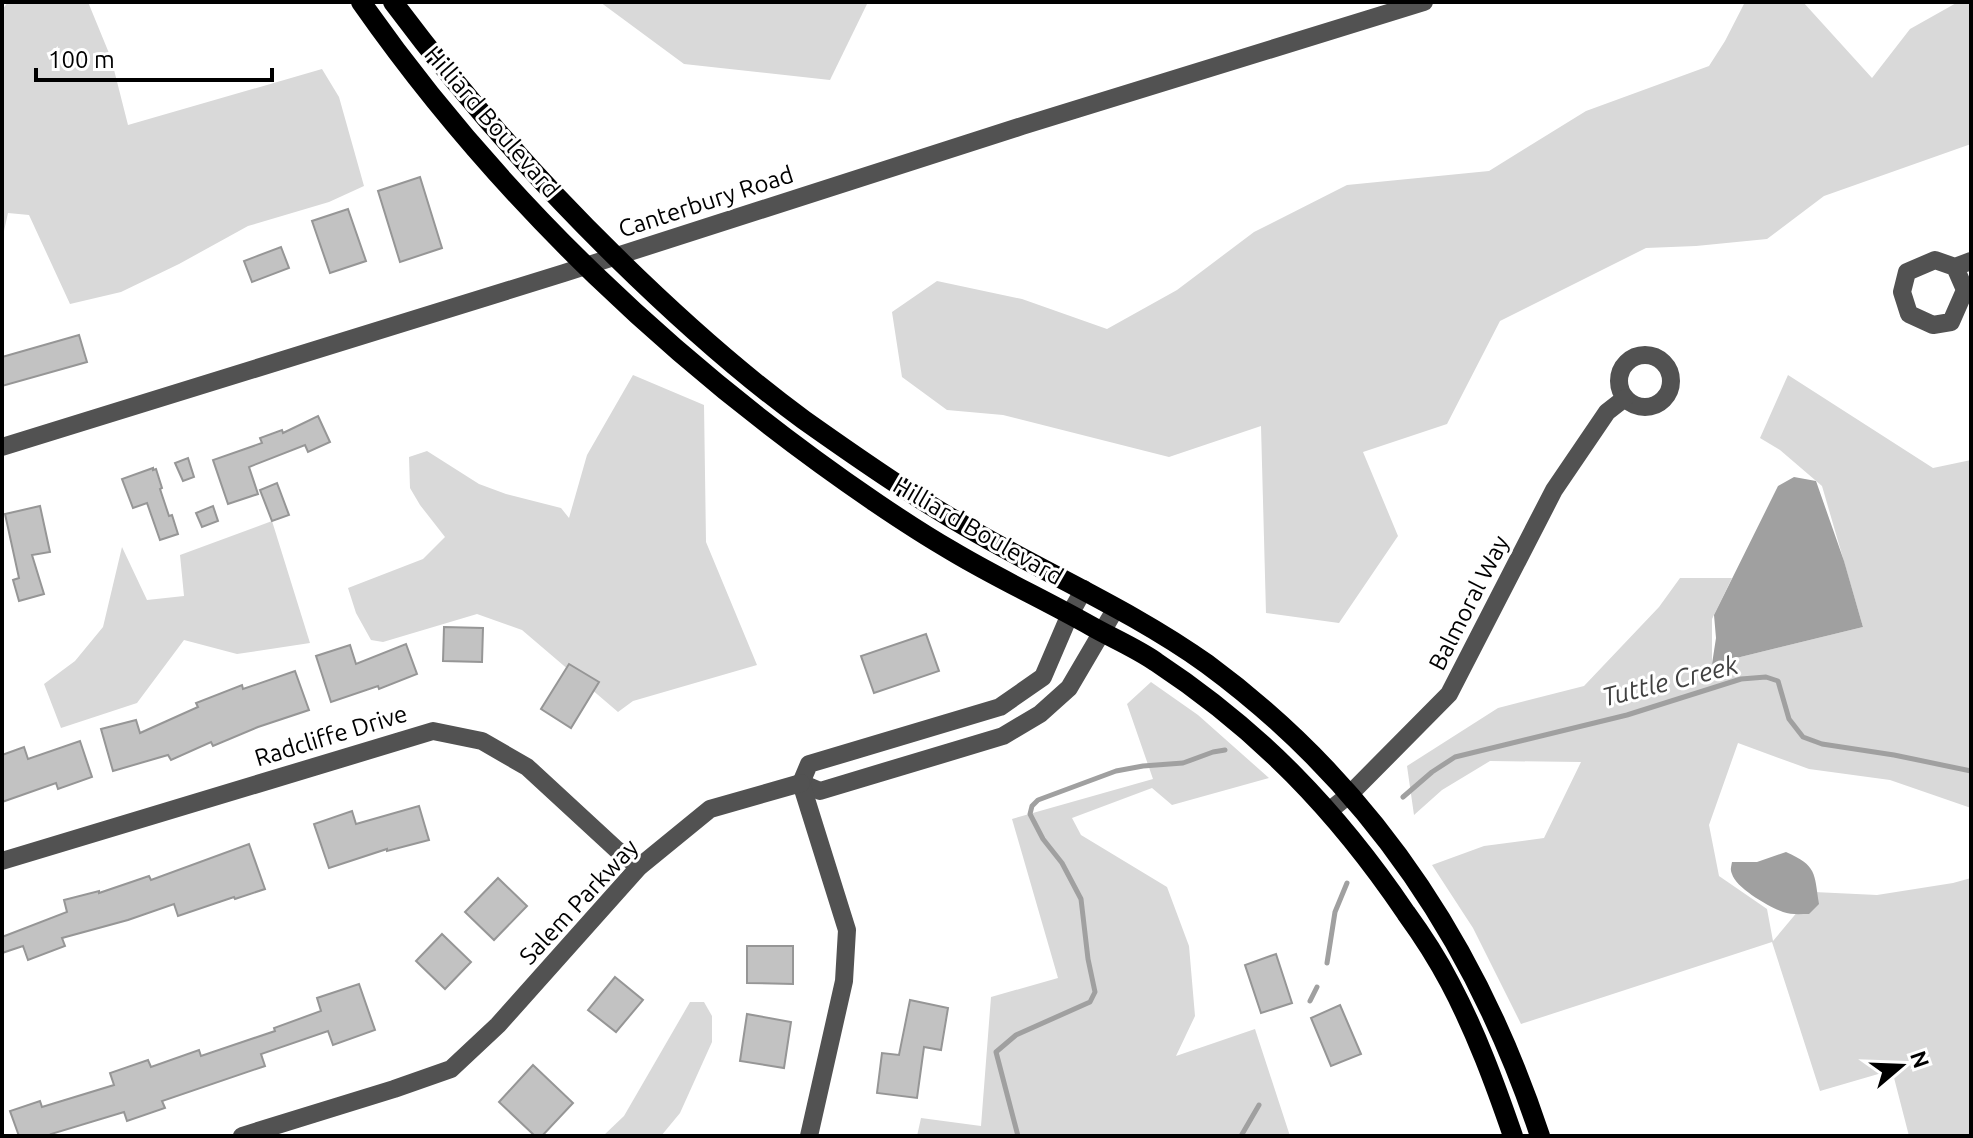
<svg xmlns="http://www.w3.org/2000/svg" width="1973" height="1138" font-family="Ubuntu,sans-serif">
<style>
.green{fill:#d9d9d9}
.water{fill:#a0a0a0}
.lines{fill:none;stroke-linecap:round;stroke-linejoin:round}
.stream{stroke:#a0a0a0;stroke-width:5}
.building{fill:#c2c2c2;stroke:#969696;stroke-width:2}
.minor{stroke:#525252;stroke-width:18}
.major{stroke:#000;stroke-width:20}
.labels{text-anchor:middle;stroke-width:6;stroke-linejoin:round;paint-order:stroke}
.street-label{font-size:24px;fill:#000;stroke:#fff}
.water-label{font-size:26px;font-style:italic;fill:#414141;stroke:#fff}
</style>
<rect width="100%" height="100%" fill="#fff"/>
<g class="green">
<polygon points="8,2 88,2 111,58 128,125 322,69 339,97 364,186 329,202 248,226 179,264 121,292 70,304 29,215 8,213 2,240 2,10"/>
<polygon points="600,2 868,2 830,80 684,64"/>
<polygon points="1745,2 1803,2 1872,78 1910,29 1958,2 1971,2 1971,144 1824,196 1767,239 1696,246 1646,248 1500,321 1447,424 1363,452 1398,536 1339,623 1266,613 1261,426 1169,457 1003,415 947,410 902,377 892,312 937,281 1022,299 1107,329 1177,290 1254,232 1347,185 1489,171 1586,111 1709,66 1725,41"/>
<polygon points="633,375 704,405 706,542 757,665 633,701 618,712 522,630 477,614 383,642 371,640 356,613 348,588 423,559 445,537 420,505 410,488 409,457 427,451 479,484 506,494 561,508 569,518 587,455"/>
<polygon points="1788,375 1933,468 1971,460 1971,808 1890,780 1809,769 1738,743 1709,825 1719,876 1767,909 1773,941 1814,892 1877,895 1953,883 1971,878 1971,1136 1909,1136 1892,1070 1820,1091 1772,942 1521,1024 1473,928 1432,865 1484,846 1544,838 1581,762 1490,761 1442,790 1414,815 1407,766 1498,708 1584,686 1659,607 1680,578 1732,578 1712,619 1712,664 1863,627 1822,486 1780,450 1760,438"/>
<polygon points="272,521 310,643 237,654 184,640 137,703 61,728 44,684 75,661 103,627 122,547 147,600 184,596 180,555"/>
<polygon points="1151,682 1198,715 1269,778 1172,805 1152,788 1072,818 1081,835 1167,887 1189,946 1195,1016 1176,1056 1255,1029 1290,1136 917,1136 921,1118 981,1126 991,997 1058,978 1012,819 1153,779 1127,704"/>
<polygon points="690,1002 704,1002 712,1016 712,1042 680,1113 661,1136 603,1136 624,1116"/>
</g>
<g class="water">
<polygon points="1794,477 1816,481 1844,561 1863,627 1712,664 1716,638 1714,615 1778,486"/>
<path d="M1786,852C1817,866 1814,872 1819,904L1809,914C1800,914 1791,915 1783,912C1769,907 1736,888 1732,874C1730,869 1731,868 1732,862H1757Z"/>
</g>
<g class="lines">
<g class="stream">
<polyline points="1403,797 1432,772 1455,757 1627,715 1741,679 1766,677 1778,681 1789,719 1803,737 1822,744 1894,755 1971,771"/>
<polyline points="1327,963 1335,912 1347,883"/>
<polyline points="1310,1001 1317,987"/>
<polyline points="1018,1136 996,1052 1016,1035 1090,1002 1095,992 1088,959 1081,899 1062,863 1043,839 1030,814 1032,806 1038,800 1116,771 1143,766 1183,763 1213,752 1225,750"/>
<polyline points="1241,1136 1259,1105"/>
</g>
</g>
<g class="building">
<polygon points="420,177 442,248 400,262 378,191"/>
<polygon points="348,209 366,261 330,273 312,221"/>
<polygon points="281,247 289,268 252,282 244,261"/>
<polygon points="79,335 87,362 2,386 2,357"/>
<polygon points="318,416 330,442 308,452 305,445 249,467 258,494 228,504 213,460 262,443 260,438 282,430 283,433"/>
<polygon points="188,458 194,477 183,481 175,463"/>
<polygon points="153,468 153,470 156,469 162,488 160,489 169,516 172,515 178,534 160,540 147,503 133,508 122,479"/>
<polygon points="277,483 289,515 272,521 260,490"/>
<polygon points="40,506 50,552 32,555 44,594 19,601 13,580 19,578 5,514"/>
<polygon points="213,506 218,521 202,527 196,513"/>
<polygon points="444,627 483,628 482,662 443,661"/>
<polygon points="926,634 939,671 874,693 861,656"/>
<polygon points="406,644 417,674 379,689 378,686 331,702 316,656 350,645 356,664"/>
<polygon points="569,664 599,682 571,728 541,709"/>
<polygon points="295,671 309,710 258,727 213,746 211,742 171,760 168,755 113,771 101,729 136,720 140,733 198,707 196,703 242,685 243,689"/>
<polygon points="80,741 92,777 58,789 56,783 2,802 2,755 24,747 28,759"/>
<polygon points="419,806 429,840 387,851 387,849 329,868 314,824 352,811 356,824"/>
<polygon points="249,844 265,889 235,899 234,897 178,916 174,904 128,920 62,938 65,946 28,960 23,946 2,953 2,937 67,912 64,900 99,891 99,893 149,876 151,880"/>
<polygon points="498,878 527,906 494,940 465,912"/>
<polygon points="442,934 471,962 445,989 416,961"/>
<polygon points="747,946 793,946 793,984 747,983"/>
<polygon points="1276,954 1292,1003 1261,1013 1245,965"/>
<polygon points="615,977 643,1000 616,1032 588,1010"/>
<polygon points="359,984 375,1030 333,1045 328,1031 261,1054 265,1066 162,1101 165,1108 127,1121 124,1112 51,1134 52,1136 19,1136 10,1111 40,1101 42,1107 114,1085 110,1073 148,1060 151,1067 199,1050 201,1056 275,1031 274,1028 321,1011 317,998"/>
<polygon points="910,1000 948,1008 941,1050 924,1047 917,1098 877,1093 882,1053 899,1055"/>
<polygon points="1340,1005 1361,1054 1331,1066 1311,1018"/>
<polygon points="747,1014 791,1022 784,1068 740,1061"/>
<polygon points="533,1065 573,1103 542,1136 535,1136 499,1102"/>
</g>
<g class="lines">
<g class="minor">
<polyline points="1955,267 1965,290 1951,322 1933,325 1909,314 1902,292 1907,272 1935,260 1955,267 1971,261"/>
<circle cx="1645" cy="381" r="26"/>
<polyline points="2,447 564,273 1022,126 1424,2"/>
<polyline points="801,783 820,791 1003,736 1040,714 1069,688 1116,608"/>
<polyline points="801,783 809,764 1000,707 1043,677 1070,614 1084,589"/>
<polyline points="801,783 847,930 844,981 809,1136"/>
<polyline points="1329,811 1350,794 1449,694 1554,490 1607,412 1625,398"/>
<polyline points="2,861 433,731 482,741 527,767 616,849 639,867"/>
<polyline points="242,1136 394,1089 451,1069 498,1025 639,867 710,809 801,783"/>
</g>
<g class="major">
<path d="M361,2C499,199 677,367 875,502C900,519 926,536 952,551C997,578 1045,600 1091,626C1112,638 1136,648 1156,662C1259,730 1337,811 1406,913C1422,935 1437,958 1450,983C1476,1032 1495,1084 1513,1136"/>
<path d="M393,2C461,93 535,178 616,257C675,315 737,371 804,420C862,461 921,502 984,537C1058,579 1137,614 1207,664C1370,784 1477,945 1540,1136"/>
</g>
</g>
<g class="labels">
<g class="street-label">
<text transform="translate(492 122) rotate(49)" y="8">Hilliard Boulevard</text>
<text transform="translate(706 202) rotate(-18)" y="8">Canterbury Road</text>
<text transform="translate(978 531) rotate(30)" y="8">Hilliard Boulevard</text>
<text transform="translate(1469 603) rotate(-63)" y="8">Balmoral Way</text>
<text transform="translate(331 736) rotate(-17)" y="8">Radcliffe Drive</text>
<text transform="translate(579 902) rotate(-47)" y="8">Salem Parkway</text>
</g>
<g class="water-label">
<text transform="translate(1670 681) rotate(-14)" y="9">Tuttle Creek</text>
</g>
</g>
<rect width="1973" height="1138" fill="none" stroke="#000000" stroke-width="8"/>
<g transform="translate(1901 1066) rotate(71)" stroke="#ffffff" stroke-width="6" paint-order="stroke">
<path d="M0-6L14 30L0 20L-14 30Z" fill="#000000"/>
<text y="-12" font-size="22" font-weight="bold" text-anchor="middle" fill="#000000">N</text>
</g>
<path d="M36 68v12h236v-12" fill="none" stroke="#000000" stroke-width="4"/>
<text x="48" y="68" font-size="24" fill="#000000" stroke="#ffffff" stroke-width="6" paint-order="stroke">100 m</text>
</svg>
